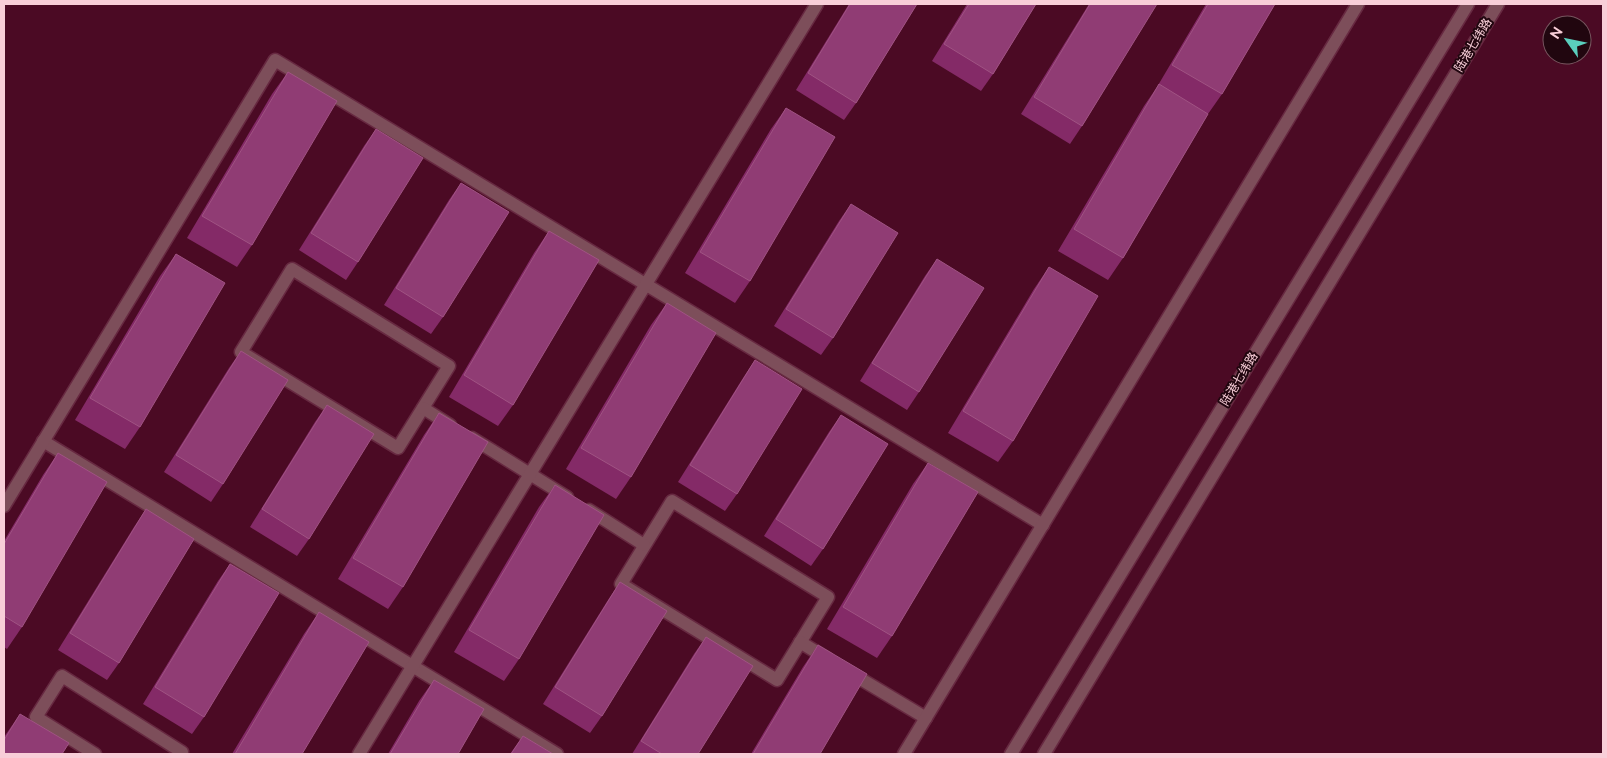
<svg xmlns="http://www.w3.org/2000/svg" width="1607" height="758" font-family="Raleway,'Noto Sans SC',sans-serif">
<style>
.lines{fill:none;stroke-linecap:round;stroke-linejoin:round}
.minor-casing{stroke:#672941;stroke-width:15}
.minor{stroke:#7d4e5a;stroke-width:12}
.wall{fill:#842a67}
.building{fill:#903c74;stroke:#a05383}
.labels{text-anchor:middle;stroke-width:4;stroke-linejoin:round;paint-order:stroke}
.street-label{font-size:12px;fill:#f8ced8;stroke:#21060f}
</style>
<rect width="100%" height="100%" fill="#4b0a24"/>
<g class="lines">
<defs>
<g id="minor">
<polygon points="292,269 449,366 398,448 241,352"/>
<polyline points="423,408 450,425"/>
<polyline points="472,438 567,497"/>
<polyline points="43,441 557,754"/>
<polygon points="672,501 828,597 777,680 621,584"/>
<polyline points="4,506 275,60 1043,525"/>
<polyline points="589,510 644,545"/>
<polyline points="800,642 828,659"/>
<polyline points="849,672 926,718"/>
<polyline points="95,754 36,717 62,676 182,752 180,754"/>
<polyline points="359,754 817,4"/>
<polyline points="904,754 1358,4"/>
<polyline points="1011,754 1468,4"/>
<polyline points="1044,754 1498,4"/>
</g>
</defs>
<use href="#minor" class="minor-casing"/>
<use href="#minor" class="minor"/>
</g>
<g class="wall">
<polygon points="849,4 917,4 856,103 844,120 796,90"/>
<polygon points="967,4 1036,4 993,74 981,91 932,61"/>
<polygon points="1089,4 1156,4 1082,126 1070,144 1021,114"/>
<polygon points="1206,4 1275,4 1222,94 1208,114 1123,258 1108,280 1058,251 1144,106 1157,87"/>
<polygon points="288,72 252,245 237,267 187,238 272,94"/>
<polygon points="786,108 750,281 735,303 685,273 771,129"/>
<polygon points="376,129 358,262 346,280 299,250 364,146"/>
<polygon points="461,183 443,317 431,334 384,305 449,200"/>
<polygon points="851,204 833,338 821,355 774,326 839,221"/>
<polygon points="549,231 513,405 498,426 449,397 534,253"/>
<polygon points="176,254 140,427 125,449 75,420 160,276"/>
<polygon points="937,259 919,392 907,410 860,381 925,276"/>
<polygon points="1049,267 1013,441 998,462 948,433 1034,289"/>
<polygon points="667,303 631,477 616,499 566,469 651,325"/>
<polygon points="241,351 223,484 211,502 164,472 229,368"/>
<polygon points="755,360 737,494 725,511 678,482 743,378"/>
<polygon points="327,405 309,539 297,556 250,527 315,422"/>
<polygon points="439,413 403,587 388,609 338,579 424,435"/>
<polygon points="841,415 823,549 811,566 764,536 829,432"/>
<polygon points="58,453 22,627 7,649 4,647 4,541 43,475"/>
<polygon points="928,463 892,636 877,658 827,629 913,484"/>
<polygon points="555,485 519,659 504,681 454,652 539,507"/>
<polygon points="146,509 119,663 107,680 58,650 134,527"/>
<polygon points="230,564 204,717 192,734 143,704 218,581"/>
<polygon points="620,582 602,716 590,733 543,704 608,600"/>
<polygon points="319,612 302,754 232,754 304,634"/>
<polygon points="706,637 698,754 632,754 694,654"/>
<polygon points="818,645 820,754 751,754 803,667"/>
<polygon points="434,680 458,754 388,754 419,701"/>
<polygon points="20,714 4,754 4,737"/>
<polygon points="523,736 553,754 510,754"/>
</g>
<g class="building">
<polygon points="850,4 917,4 856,103 808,73"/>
<polygon points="969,4 1036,4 993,74 944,44"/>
<polygon points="1090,4 1157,4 1082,126 1034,97"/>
<polygon points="1208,4 1275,4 1222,94 1172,65"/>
<polygon points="288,72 337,101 252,245 202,216"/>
<polygon points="1159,84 1208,114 1123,258 1074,229"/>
<polygon points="786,108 835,137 750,281 700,252"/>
<polygon points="376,129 423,158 358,262 311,233"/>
<polygon points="461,183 509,212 443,317 396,288"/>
<polygon points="851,204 898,233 833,338 786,309"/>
<polygon points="549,231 599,260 513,405 464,375"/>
<polygon points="176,254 225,283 140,427 90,398"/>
<polygon points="937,259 984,288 919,392 872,363"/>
<polygon points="1049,267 1098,296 1013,441 963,411"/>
<polygon points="667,303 716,333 631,477 581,448"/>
<polygon points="241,351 288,380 223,484 176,455"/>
<polygon points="755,360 802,389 737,494 690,465"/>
<polygon points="327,405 374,434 309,539 262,509"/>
<polygon points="439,413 488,442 403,587 353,558"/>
<polygon points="841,415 888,444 823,549 776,519"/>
<polygon points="58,453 107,482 22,627 4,616 4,544"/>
<polygon points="928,463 978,492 892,636 843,607"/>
<polygon points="555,485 604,515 519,659 469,630"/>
<polygon points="146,509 194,539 119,663 70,633"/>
<polygon points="230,564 279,593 204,717 155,687"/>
<polygon points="620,582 667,611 602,716 555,687"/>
<polygon points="319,612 369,642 302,754 235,754"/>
<polygon points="706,637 753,666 698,754 662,754 641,741"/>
<polygon points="818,645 867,674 820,754 753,754"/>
<polygon points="434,680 484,709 458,754 390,754"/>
<polygon points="20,714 69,743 62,754 4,754 4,740"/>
<polygon points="523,736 553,754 511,754"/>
</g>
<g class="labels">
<g class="street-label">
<text transform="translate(1473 45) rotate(-59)" y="4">陆港七纬路</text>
<text transform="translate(1239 379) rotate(-59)" y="4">陆港七纬路</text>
</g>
</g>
<rect width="1607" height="758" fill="none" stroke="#f8ced8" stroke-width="10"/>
<g transform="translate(1567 40) rotate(303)"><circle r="24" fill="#21060f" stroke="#77565f"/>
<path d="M0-4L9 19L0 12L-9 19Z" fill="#5acebd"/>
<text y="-8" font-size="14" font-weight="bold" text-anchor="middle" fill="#f8ced8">N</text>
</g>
</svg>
